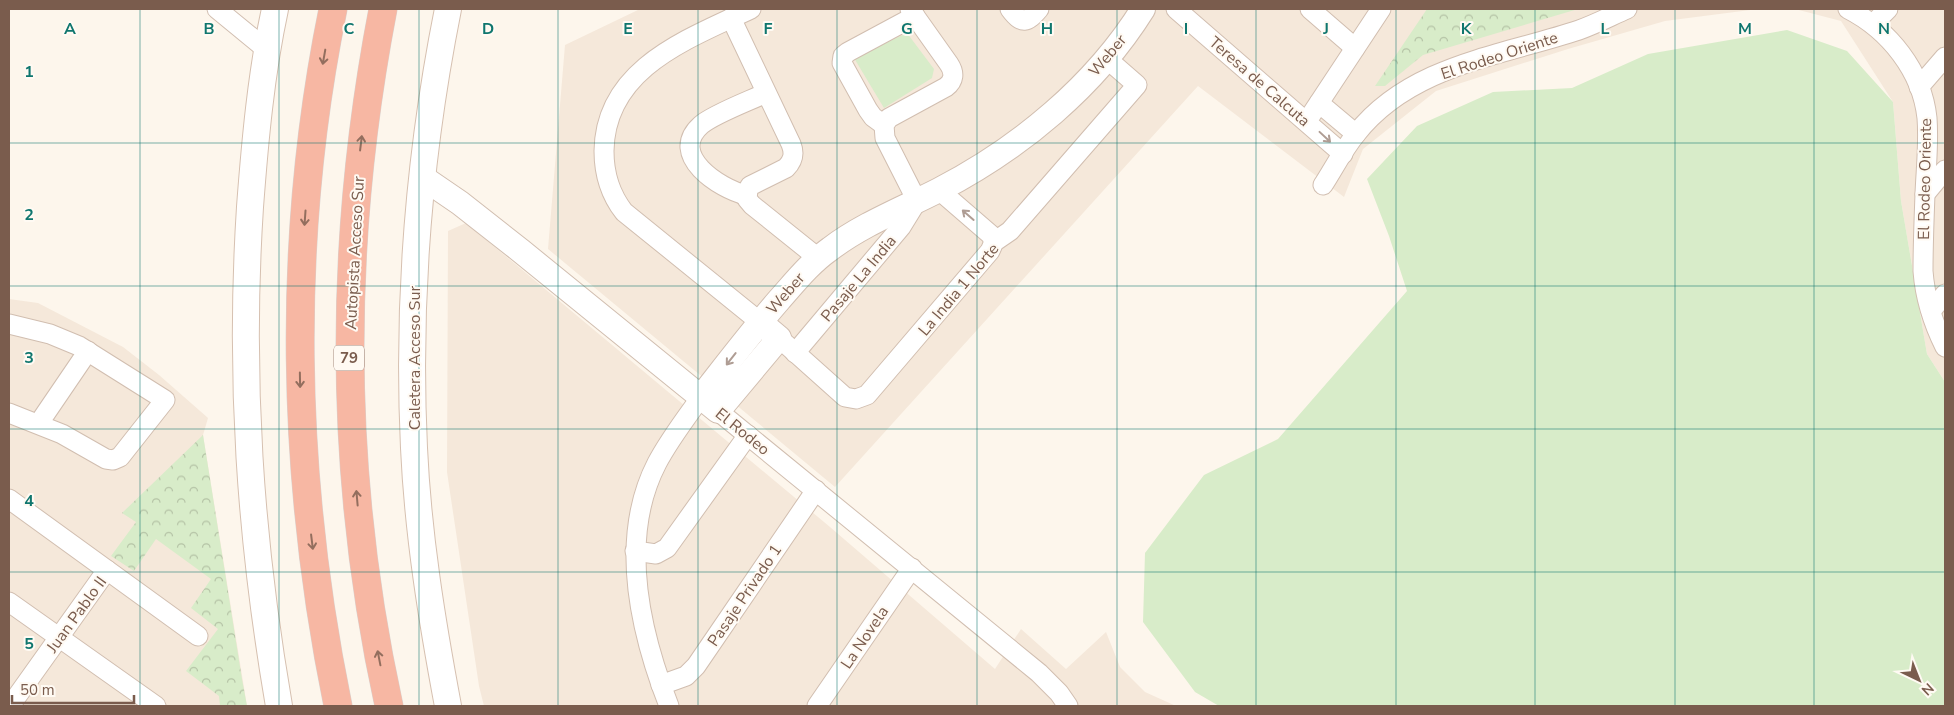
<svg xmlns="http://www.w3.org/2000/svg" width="1954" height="715" font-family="'Nunito Sans',sans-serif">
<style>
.residential{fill:#f5e8da}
.grass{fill:#d8ecc9}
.park{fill:url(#park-crowns)}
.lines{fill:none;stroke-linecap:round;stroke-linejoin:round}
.minor-casing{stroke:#d1beb0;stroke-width:21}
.tertiary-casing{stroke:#d1beb0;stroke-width:26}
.secondary-casing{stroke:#d6c0b0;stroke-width:28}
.motorway-casing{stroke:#dad1cd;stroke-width:29}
.minor{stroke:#fff;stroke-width:19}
.tertiary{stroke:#fff;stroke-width:24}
.secondary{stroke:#fff;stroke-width:26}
.motorway{stroke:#f7b7a3;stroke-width:28}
.oneway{stroke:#936e5e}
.oneway2{stroke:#af9d94}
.grid{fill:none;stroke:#0f766e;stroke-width:1;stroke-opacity:0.55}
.labels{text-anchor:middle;stroke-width:4;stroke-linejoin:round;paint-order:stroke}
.shield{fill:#fffaf3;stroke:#a28b7f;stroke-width:1}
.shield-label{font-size:15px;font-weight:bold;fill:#7a5c4d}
.street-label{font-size:16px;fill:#7a5c4d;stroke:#fffaf3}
.grid-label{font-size:16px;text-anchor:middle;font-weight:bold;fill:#0f766e;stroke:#fffaf3;stroke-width:4;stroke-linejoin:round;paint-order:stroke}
</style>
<defs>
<pattern id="park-crowns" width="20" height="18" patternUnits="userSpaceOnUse" patternTransform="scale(1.25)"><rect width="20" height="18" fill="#d8ecc9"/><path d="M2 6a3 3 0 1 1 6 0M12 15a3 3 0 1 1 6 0" fill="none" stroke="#b4c2a5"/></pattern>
</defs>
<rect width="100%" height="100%" fill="#fdf6ec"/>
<g class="residential">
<polygon points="640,9 1758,9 1665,21 1568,49 1436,91 1363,149 1344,197 1198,86 835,487 548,249 565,45"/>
<polygon points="1795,9 1945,9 1945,382 1927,354 1901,201 1893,102 1841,21"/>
<polygon points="466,223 830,527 995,669 1021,629 1066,669 1106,632 1120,667 1145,692 1176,706 484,706 479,686 447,472 448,231"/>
<polygon points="9,299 38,303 123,347 159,375 208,418 203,435 247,706 9,706"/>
</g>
<g class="grass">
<polygon points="1787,30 1847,51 1893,102 1901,201 1927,354 1945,382 1945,706 1219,706 1195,692 1143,622 1145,553 1204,475 1278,439 1407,291 1389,236 1367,179 1417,126 1493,92 1572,88 1648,54"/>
<polygon points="907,33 934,69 932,78 884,108 854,58"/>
</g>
<g class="park">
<polygon points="1427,9 1578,9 1423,55 1385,86 1375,86"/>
<polygon points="203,435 242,679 247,706 220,706 219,696 186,671 218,629 191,608 211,579 156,539 134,571 111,556 136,522 122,513"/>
</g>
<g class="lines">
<defs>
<g id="minor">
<polyline points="217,9 267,50"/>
<path d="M751,9C688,39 605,68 604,151C604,174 610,194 624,212L760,322"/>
<path d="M1010,9C1022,25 1027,23 1039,9"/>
<polyline points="1176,9 1343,154"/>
<polyline points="1310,9 1355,48"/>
<path d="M1848,9C1889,30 1922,71 1927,118C1929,143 1926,169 1925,194C1924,220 1923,245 1923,271C1925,298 1933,323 1945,347"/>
<path d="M731,18L791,144C795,154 793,161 786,168L750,186L748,190L747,199L752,205L818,258"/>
<polyline points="1873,24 1888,9"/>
<polyline points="1919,87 1945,57"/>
<polyline points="1319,103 1356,134"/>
<polyline points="1307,121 1381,9"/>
<polyline points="884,125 873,117 868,110 842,63 843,56 848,52 915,16"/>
<path d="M1323,185C1334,168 1343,150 1356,134C1410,65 1501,56 1579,30C1596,24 1611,16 1627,9"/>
<polyline points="939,190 991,235 994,242"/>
<polyline points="1925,194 1945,170"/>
<path d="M746,195C720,189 667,155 701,125C714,114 749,101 766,93"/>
<polyline points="1931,311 1945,294"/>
<polyline points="9,324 50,334 79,346 165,400 120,457 113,460 106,459 62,434 9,413"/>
<polyline points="779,338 845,397 856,399 867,395 990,251 994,242 1010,231 1137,85 1106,58"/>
<path d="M795,353L901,227L917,201L885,138L884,125L889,118L946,87C954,81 955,73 949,64L910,9"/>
<polyline points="718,411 1039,673 1059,693 1068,706"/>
<polyline points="39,423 88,351"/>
<polyline points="9,499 198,636"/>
<polyline points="635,551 656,554 667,548 748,435"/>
<polyline points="9,602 156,706"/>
<polyline points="661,685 686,676 696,666 816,490"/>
<polyline points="10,706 107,570"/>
<path d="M669,706C640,632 618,538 657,463C669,440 686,418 701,397"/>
<polyline points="817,706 912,568"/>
</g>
<g id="tertiary">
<polyline points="422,177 460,203 521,251 718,411 779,338 760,322"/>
<path d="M701,397C727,364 752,331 779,300C795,282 810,263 830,249C863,224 902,209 939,190C1020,148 1095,86 1143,9"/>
</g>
<g id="secondary">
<path d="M275,9C261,74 255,141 250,207C239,377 250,538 279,706"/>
<path d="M448,9C419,154 407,301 414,448C418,535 432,621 448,706"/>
</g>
<g id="motorway">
<path d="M333,9C286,239 291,477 338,706"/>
<path d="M383,9C338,242 338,474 389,706"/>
</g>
</defs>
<use href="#minor" class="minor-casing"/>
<use href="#tertiary" class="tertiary-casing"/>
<use href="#secondary" class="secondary-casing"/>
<use href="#motorway" class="motorway-casing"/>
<use href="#minor" class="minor"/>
<use href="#tertiary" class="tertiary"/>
<use href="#secondary" class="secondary"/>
<use href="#motorway" class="motorway"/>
</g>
<defs><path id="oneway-shaft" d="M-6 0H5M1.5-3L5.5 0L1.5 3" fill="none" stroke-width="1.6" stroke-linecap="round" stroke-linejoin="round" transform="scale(1.25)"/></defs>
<g class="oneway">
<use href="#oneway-shaft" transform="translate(324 57) rotate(100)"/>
<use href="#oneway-shaft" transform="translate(361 143) rotate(-83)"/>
<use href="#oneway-shaft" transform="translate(305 218) rotate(94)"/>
<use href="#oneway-shaft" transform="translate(300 380) rotate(89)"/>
<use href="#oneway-shaft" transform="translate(357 498) rotate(-95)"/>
<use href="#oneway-shaft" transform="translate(312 542) rotate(83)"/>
<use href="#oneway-shaft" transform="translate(379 658) rotate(-101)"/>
</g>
<g class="oneway2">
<use href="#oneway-shaft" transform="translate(1325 137) rotate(43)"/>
<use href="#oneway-shaft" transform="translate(968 215) rotate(-139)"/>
<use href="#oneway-shaft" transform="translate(731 359) rotate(128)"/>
</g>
<path class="grid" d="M140,9V706M279,9V706M419,9V706M558,9V706M698,9V706M837,9V706M977,9V706M1117,9V706M1256,9V706M1396,9V706M1535,9V706M1675,9V706M1814,9V706M9,143H1945M9,286H1945M9,429H1945M9,572H1945"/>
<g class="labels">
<rect class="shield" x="334" y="345.5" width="30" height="25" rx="4"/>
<g class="shield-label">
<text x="349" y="363">79</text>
</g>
<g class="street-label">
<text transform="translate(1107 55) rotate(-50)" y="6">Weber</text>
<text transform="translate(1499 55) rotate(-18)" y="6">El Rodeo Oriente</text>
<text transform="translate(1260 81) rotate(41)" y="6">Teresa de Calcuta</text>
<text transform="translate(1924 179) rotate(-89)" y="6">El Rodeo Oriente</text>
<text transform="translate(354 253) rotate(-87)" y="6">Autopista Acceso Sur</text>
<text transform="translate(858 278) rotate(-50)" y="6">Pasaje La India</text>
<text transform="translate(958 289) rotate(-50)" y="6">La India 1 Norte</text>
<text transform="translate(785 293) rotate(-49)" y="6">Weber</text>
<text transform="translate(414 358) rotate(-90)" y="6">Caletera Acceso Sur</text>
<text transform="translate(743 431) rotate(39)" y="6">El Rodeo</text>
<text transform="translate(744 595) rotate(-56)" y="6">Pasaje Privado 1</text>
<text transform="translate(76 614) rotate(-54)" y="6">Juan Pablo II</text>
<text transform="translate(864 637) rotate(-56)" y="6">La Novela</text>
</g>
</g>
<g class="grid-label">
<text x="70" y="34">A</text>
<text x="209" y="34">B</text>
<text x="349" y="34">C</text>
<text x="488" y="34">D</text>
<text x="628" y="34">E</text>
<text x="768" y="34">F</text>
<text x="907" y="34">G</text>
<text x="1047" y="34">H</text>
<text x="1186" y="34">I</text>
<text x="1326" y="34">J</text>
<text x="1466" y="34">K</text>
<text x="1605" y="34">L</text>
<text x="1745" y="34">M</text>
<text x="1884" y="34">N</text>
<text x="29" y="77">1</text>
<text x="29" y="220">2</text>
<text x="29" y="363">3</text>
<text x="29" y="506">4</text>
<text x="29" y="649">5</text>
</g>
<rect width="1954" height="715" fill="none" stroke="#7a5c4d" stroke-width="20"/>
<g transform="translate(1919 680) rotate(137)" stroke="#fffaf3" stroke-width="4" paint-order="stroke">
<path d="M0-4L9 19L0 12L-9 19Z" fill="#7a5c4d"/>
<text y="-8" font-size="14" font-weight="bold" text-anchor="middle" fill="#7a5c4d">N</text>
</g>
<path d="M12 695v8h122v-8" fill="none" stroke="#7a5c4d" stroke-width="2.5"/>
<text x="20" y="695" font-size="15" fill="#7a5c4d" stroke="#fffaf3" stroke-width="4" paint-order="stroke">50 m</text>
</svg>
